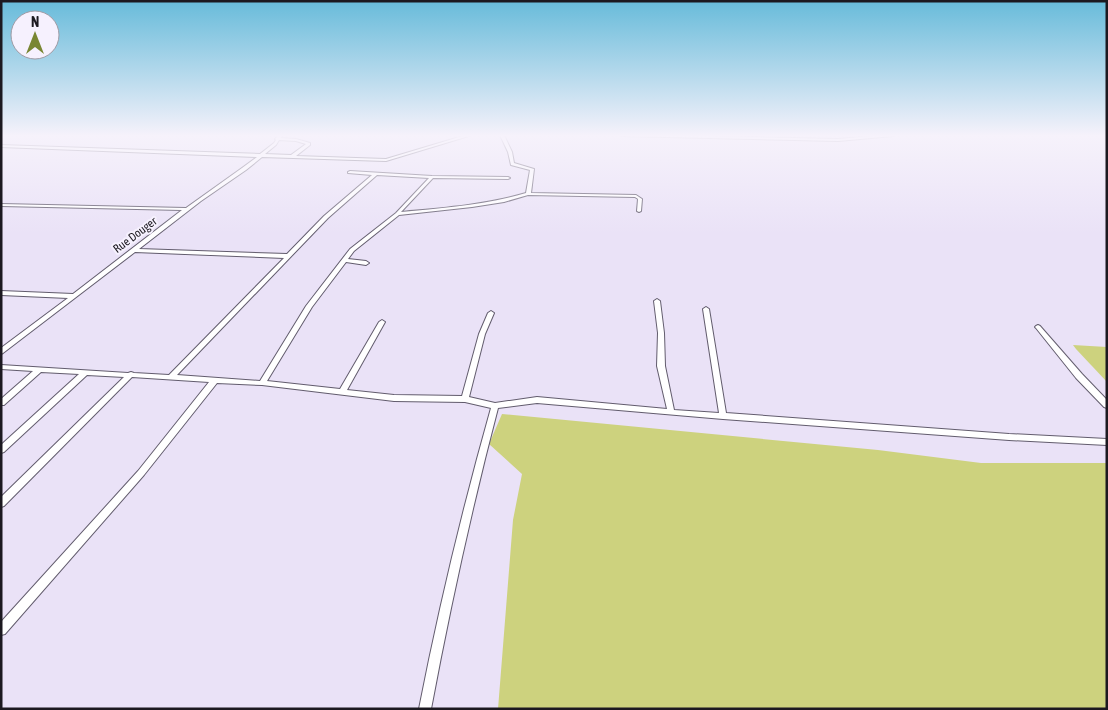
<svg xmlns="http://www.w3.org/2000/svg" width="1108" height="710" font-family="'Asap Condensed',sans-serif">
<style>
.green{fill:#cdd27e}
.lines{fill:none;stroke-linecap:round;stroke-linejoin:round}
.minor-casing{stroke:#625c6d;stroke-width:2}
.minor{fill:#fff;fill-rule:evenodd}
.labels{text-anchor:middle;stroke-width:4;stroke-linejoin:round;paint-order:stroke}
.far-street-label{font-size:12px;fill:#1c1920;stroke:#f6f1fe}
</style>
<rect width="100%" height="100%" fill="#eae2f7"/>
<g class="green">
<polygon points="1073,345 1107,347 1107,382 1076,349"/>
<polygon points="502,414 878,450 981,463 1107,463 1107,709 498,709 513,520 522,474 489,444"/>
</g>
<g class="lines">
<defs>
<g id="minor">
<path d="M279,135H283L281,138L296,139L310,143V145L296,156L386,159L466,135H472L386,161L262,157L246,170L201,201L139,249L287,254L324,216L372,175L348,173V172L350,171L432,176L508,177L510,178L508,179L433,178L401,212C443,208 485,205 526,193L530,170L511,165L508,152L500,135H504L512,152L514,163L534,169L531,193L636,195L642,199L641,211L639,212L637,211L638,199L635,197L528,195L504,202L472,207L399,215L354,251L348,259L366,261L369,263L366,265L346,262L312,307L267,381L340,389L379,322L382,320L385,322L347,390L394,395L462,396L479,334L488,313L491,311L494,313L485,334L469,397L495,403L537,397L667,409L657,366L658,333L654,301L657,299L660,301L664,333L665,366L674,410L719,413L703,309L706,307L709,309L726,413L1009,434L1107,439V445L1009,440L723,419L537,403L498,408C472,507 450,608 431,709H419C439,607 463,507 491,408L465,402L394,401L262,385L217,383L144,475L5,634L1,635V622L138,471L209,382L132,377L4,506L1,507V497L124,377L87,375L4,452L1,453V445L79,374L41,372L4,405H1V399L33,371L1,369V365L128,373L131,372L134,373L169,375L284,258L135,252L3,353L1,354V348L68,298L1,295V291L73,294L182,210L1,206V204L186,208L242,168L257,157L1,147V145L260,154L274,143L276,140L275,139ZM279,140L296,141L306,144L291,155L265,154L276,145ZM377,175L429,178L396,213L350,249L306,306L260,381L177,375L328,218Z"/>
<polygon points="620,135 667,135 838,139 882,135 895,135 893,136 838,141 622,136"/>
<polygon points="1038,325 1040,326 1082,374 1107,400 1107,408 1104,407 1076,378 1036,328 1035,327 1036,326"/>
</g>
</defs>
<use href="#minor" class="minor-casing"/>
<use href="#minor" class="minor"/>
</g>
<linearGradient id="sky" x2="0" y2="1"><stop stop-color="#67bbda"/><stop offset="0.58" stop-color="#f6f2fb"/><stop offset="1" stop-color="#f6f2fb" stop-opacity="0"/></linearGradient>
<rect width="1108" height="234" fill="url(#sky)"/>
<g class="labels">
<g class="far-street-label">
<text transform="translate(135 235) rotate(-37)" y="4">Rue Douger</text>
</g>
</g>
<rect width="1108" height="710" fill="none" stroke="#1c1920" stroke-width="5"/>
<g transform="translate(35 35)"><circle r="24" fill="#f6f1fe" stroke="#9f9ba5"/>
<path d="M0-4L9 19L0 12L-9 19Z" fill="#798633"/>
<text y="-8" font-size="14" font-weight="bold" text-anchor="middle" fill="#1c1920">N</text>
</g>
</svg>
